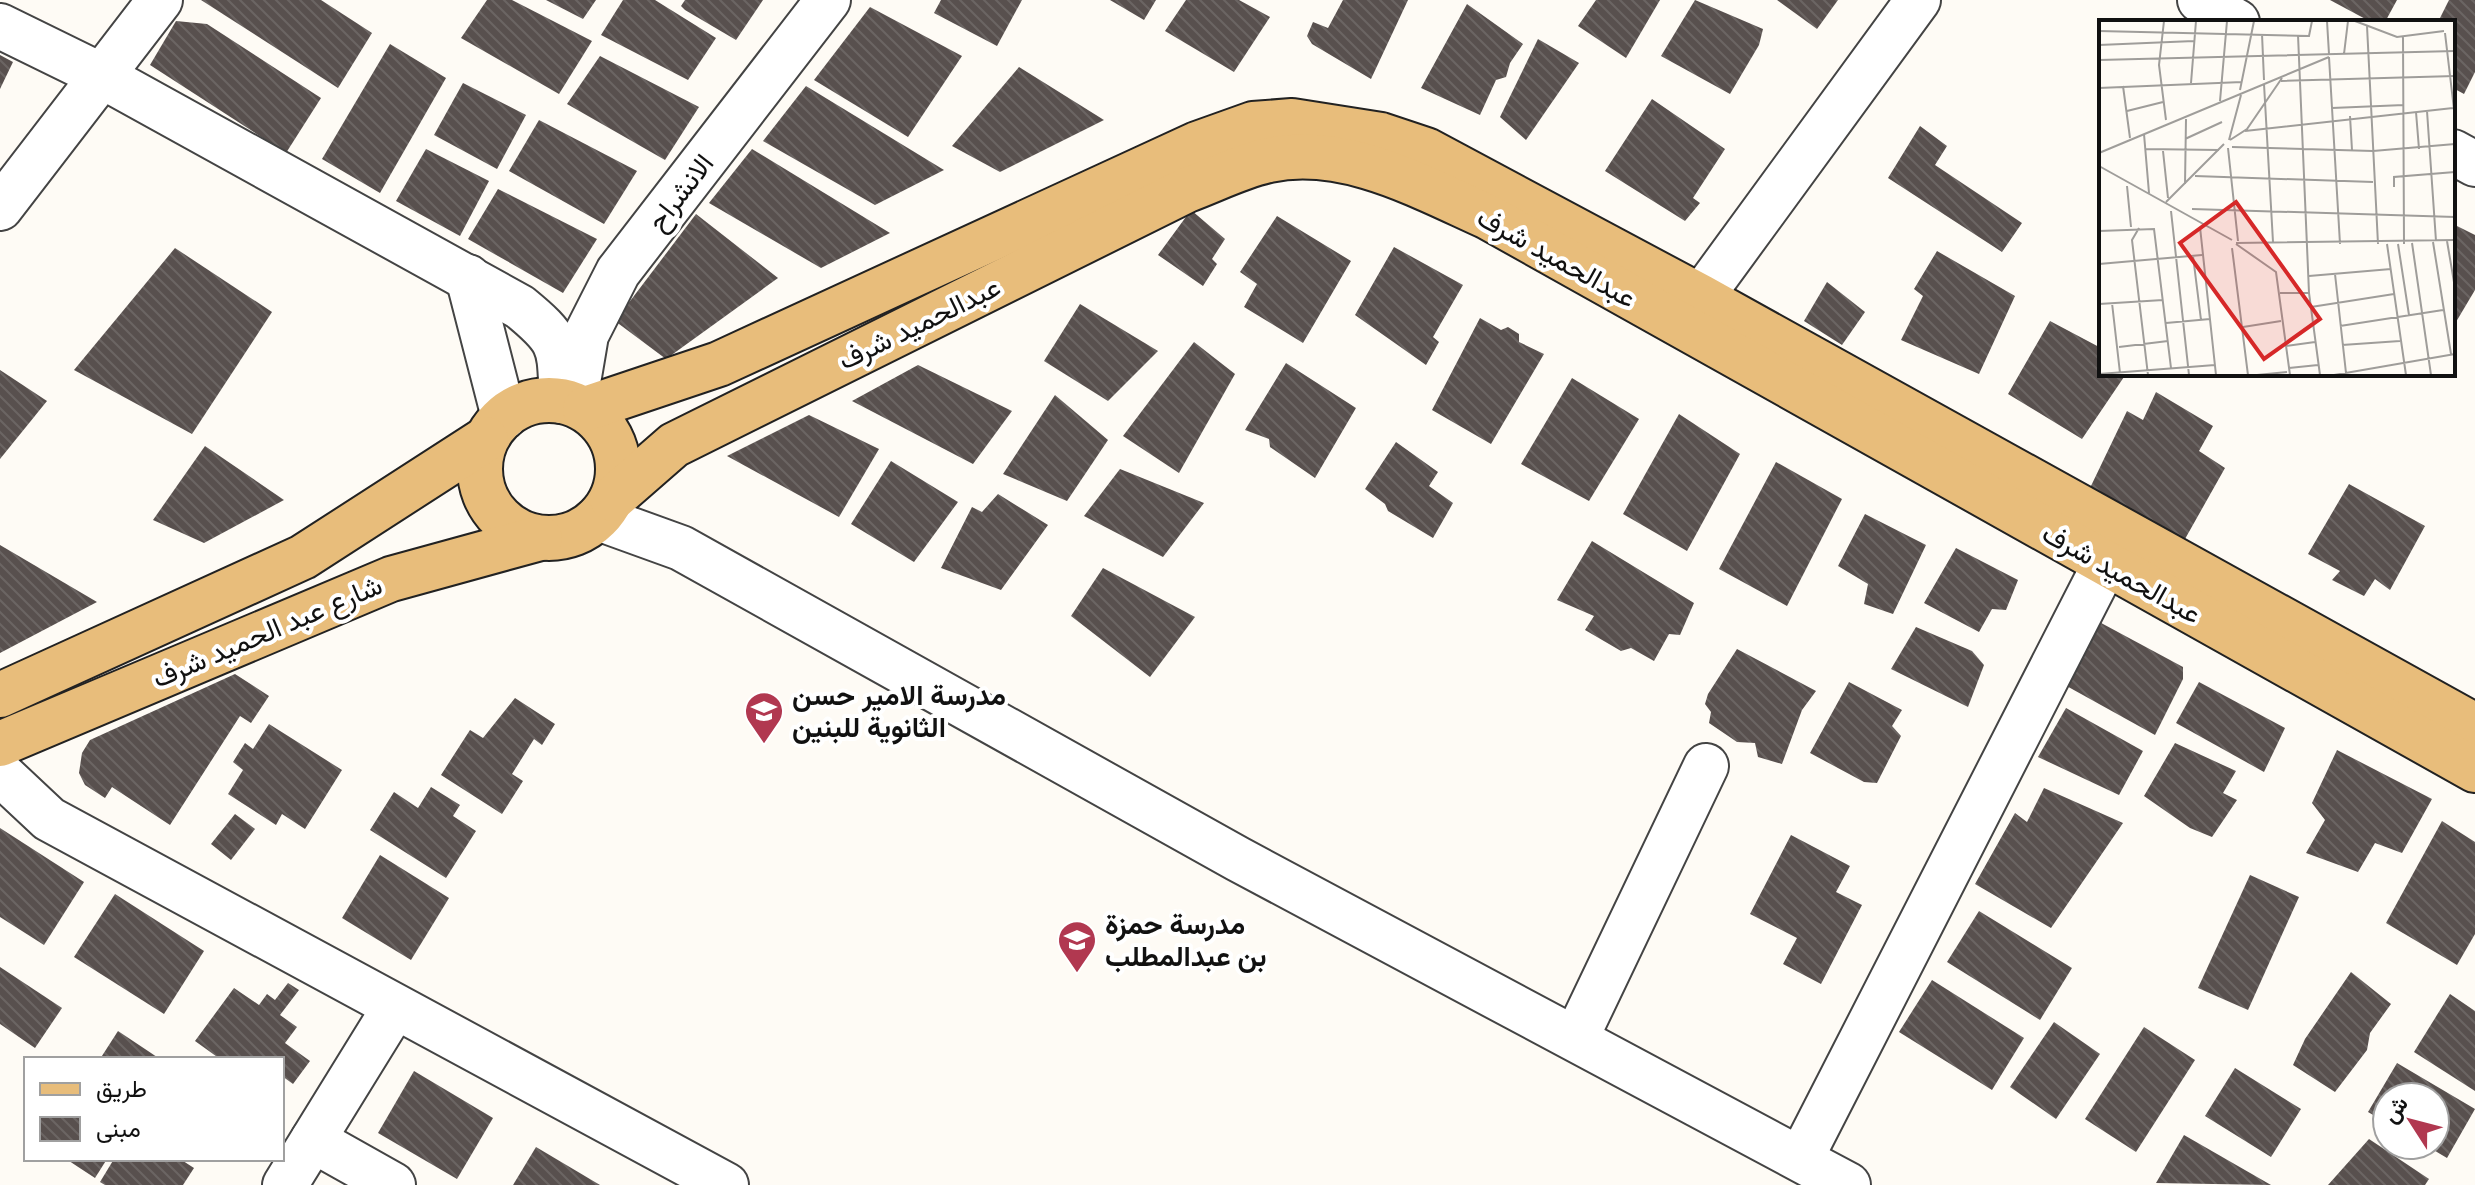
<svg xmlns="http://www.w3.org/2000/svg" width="2475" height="1185" font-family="Spectral,Vazirmatn,serif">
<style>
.building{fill:url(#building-back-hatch)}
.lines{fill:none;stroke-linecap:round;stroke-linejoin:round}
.minor-casing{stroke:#444;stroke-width:48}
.major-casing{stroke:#222;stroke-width:48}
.minor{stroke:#fff;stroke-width:44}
.major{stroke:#e8bd7b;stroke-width:44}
.labels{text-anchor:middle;stroke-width:8;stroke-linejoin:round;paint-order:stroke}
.street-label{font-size:28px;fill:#111;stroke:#fff}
.poi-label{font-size:28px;font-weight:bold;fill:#111;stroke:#fff;text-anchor:start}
.inset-road{fill:none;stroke:#9f9d9a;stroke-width:2}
.view{fill:#d62828;fill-opacity:0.15;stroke:#d62828;stroke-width:4}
.inset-edge{fill:none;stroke:#111;stroke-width:4}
</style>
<defs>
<pattern id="building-back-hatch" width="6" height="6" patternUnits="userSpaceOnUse" patternTransform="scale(2)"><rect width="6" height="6" fill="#58504e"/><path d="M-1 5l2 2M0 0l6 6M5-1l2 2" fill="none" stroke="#6b6563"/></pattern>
</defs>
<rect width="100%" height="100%" fill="#fefbf5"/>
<g class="building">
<polygon points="201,0 321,0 372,33 338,88"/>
<polygon points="487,0 512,0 592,41 559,94 461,38"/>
<polygon points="546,0 596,0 583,19"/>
<polygon points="623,0 655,0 716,38 688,80 601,35"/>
<polygon points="685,0 763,0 736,40 685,10 681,6"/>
<polygon points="941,0 1022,0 997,46 934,13"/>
<polygon points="1110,0 1156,0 1144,20"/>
<polygon points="1186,0 1239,0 1270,17 1234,72 1165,31"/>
<polygon points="1343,0 1408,0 1371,79 1312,44 1307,36 1313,22 1328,28"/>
<polygon points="1596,0 1660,0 1626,58 1578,26"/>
<polygon points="1695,0 1763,29 1759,45 1730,94 1661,56"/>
<polygon points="1777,0 1838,0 1817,29"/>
<polygon points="2330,0 2397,0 2385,22 2371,22"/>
<polygon points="2449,0 2475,0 2475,72 2464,94 2453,88 2453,22 2438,22"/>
<polygon points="1467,4 1523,44 1510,63 1506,77 1496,80 1480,115 1421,88"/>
<polygon points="870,7 962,56 908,137 814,80"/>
<polygon points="176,21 207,24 321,98 286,153 150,65"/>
<polygon points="1538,39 1579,63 1526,140 1500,117"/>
<polygon points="390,44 446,78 380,193 322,159"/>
<polygon points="0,55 13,62 0,89"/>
<polygon points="600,56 699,107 665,160 567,104"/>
<polygon points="1019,67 1104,120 1000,172 952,146"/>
<polygon points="463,83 526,115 497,169 434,135"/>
<polygon points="806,86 944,170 875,205 763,141"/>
<polygon points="1652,99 1725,149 1693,198 1700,203 1685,221 1605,171"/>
<polygon points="539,120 637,171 604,224 509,171"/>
<polygon points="1920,126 1947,146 1935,165 2022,223 2002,252 1888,178"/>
<polygon points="426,149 489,181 460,236 396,201"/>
<polygon points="752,149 890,233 821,268 709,203"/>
<polygon points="498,189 597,239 563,293 468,239"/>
<polygon points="1191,210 1225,239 1212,259 1217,264 1203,286 1158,255"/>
<polygon points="696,214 778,278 666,359 615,321"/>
<polygon points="1277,216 1351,261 1303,343 1244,307 1257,284 1240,272"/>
<polygon points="2453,224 2475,235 2475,290 2453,327"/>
<polygon points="1394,247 1463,285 1433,337 1439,342 1426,365 1355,315"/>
<polygon points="175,248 272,312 192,434 74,370"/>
<polygon points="1937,251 2015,296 1979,374 1901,340 1923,296 1914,289"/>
<polygon points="1827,282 1865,312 1842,345 1804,321"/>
<polygon points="1080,304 1158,351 1108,401 1044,361"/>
<polygon points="1480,318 1501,330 1508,327 1519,334 1519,342 1544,354 1491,444 1432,410"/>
<polygon points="2050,321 2101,348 2101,374 2126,374 2082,439 2008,394"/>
<polygon points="1194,342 1235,374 1179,473 1123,436"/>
<polygon points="1286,363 1356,408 1315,478 1270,447 1269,439 1245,430"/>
<polygon points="918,365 1012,411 973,464 852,401"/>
<polygon points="0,370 47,401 0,459"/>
<polygon points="1572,378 1639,419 1589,501 1521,464"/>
<polygon points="2156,392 2213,426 2199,451 2225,468 2185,539 2090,488 2127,411 2143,420"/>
<polygon points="1055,395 1108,440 1067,501 1003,474"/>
<polygon points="1679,414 1740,454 1687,551 1623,514"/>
<polygon points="809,415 879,449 839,517 727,456"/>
<polygon points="1396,442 1438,472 1429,486 1453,503 1433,538 1388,511 1385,504 1365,489"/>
<polygon points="205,446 284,500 204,543 153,520"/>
<polygon points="891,461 958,502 914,562 851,524"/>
<polygon points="1776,462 1842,499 1787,606 1719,569"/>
<polygon points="1120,469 1204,503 1163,557 1084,516"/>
<polygon points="2349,484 2425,526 2390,590 2375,579 2364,596 2332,580 2340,571 2308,554"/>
<polygon points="998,494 1048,525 1001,590 941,568 972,507 982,512"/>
<polygon points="1865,514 1926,545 1893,614 1864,604 1868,584 1838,566"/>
<polygon points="1592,541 1694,603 1680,635 1669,634 1654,661 1631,648 1621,651 1585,630 1594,616 1557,600"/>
<polygon points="0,545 97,602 0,653"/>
<polygon points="1956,548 2018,580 2006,610 1992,609 1979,632 1924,603"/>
<polygon points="1103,568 1195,617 1150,677 1071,616"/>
<polygon points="2090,617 2183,667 2183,679 2155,735 2054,679"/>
<polygon points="1916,627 1972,651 1984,665 1968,707 1891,669"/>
<polygon points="1737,649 1816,691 1802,710 1782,764 1758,757 1755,743 1737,742 1709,723 1711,712 1705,704 1708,694"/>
<polygon points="235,674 269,696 251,723 240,716 170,825 112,787 105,798 85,785 79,773 82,753 90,740"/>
<polygon points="1849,682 1902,710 1892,726 1901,736 1877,783 1864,782 1810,753"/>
<polygon points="2199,682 2285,728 2264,772 2176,723"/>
<polygon points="515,698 555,724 542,745 534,739 512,774 523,781 502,814 441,775 470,730 483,738"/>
<polygon points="2066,708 2143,751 2119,795 2038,757"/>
<polygon points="269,724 342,770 305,829 282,814 276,825 228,794 243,770 233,762 245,743 253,749"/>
<polygon points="2175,743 2236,771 2223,793 2237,800 2212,837 2190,828 2144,796"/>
<polygon points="2337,750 2432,799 2402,853 2375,843 2358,872 2306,853 2325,820 2312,803"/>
<polygon points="431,787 460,805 453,816 476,831 446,878 370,830 394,792 418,808"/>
<polygon points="2044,788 2123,823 2051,928 1975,884 2015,813 2027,822"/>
<polygon points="235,814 255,829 231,860 211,844"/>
<polygon points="2442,821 2475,842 2475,934 2457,965 2386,923"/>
<polygon points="0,828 84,882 44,945 0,917"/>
<polygon points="1791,835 1850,866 1836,892 1862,905 1821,984 1783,964 1797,938 1750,914"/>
<polygon points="380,855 449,898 411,960 342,918"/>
<polygon points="2250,875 2299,897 2248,1010 2198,988"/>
<polygon points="115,894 204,951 164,1014 74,957"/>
<polygon points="1979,911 2072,968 2040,1020 1947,962"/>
<polygon points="0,967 62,1008 35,1048 0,1024"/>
<polygon points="2351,972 2391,1004 2370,1033 2367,1050 2335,1092 2293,1065 2305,1039"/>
<polygon points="1932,980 2024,1038 1992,1090 1899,1032"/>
<polygon points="288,983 299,990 280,1015 297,1027 285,1043 310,1061 293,1084 282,1076 282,1059 220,1059 195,1041 234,988 259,1005 267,994 275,1000"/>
<polygon points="2450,994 2475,1011 2475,1091 2414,1052"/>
<polygon points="2054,1022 2100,1054 2056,1119 2010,1087"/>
<polygon points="2144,1027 2195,1060 2136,1152 2085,1119"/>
<polygon points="118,1031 160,1059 100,1059"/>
<polygon points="2397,1063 2475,1109 2447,1158 2425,1145 2435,1145 2435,1097 2387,1097 2387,1123 2368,1112"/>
<polygon points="2235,1068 2301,1109 2271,1157 2205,1116"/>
<polygon points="414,1071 493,1118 457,1179 378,1133"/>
<polygon points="2184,1135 2271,1185 2156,1183"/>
<polygon points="2369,1139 2429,1179 2425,1185 2328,1185"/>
<polygon points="536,1147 600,1185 513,1185"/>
<polygon points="66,1159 107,1159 95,1178"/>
<polygon points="114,1159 180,1159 194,1168 183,1185 105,1185 100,1182"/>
</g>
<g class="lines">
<defs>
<g id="minor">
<polyline points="2200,0 2237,22"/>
<path d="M0,26L102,76L520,307C564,343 559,347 562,401"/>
<polyline points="2453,152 2475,164"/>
<polyline points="0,208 160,0"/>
<polyline points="468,277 504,417"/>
<polyline points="1701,297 1918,0"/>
<polyline points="576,394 586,335 618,272 828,0"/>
<polyline points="598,518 681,548 1238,859 1848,1185"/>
<polyline points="0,773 49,819 726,1185"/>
<polyline points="1576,1038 1706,766"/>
<polyline points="313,1140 393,1185"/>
<polyline points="1801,1158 2105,564"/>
<polyline points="285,1185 395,1007"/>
</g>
<g id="major">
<circle cx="549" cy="469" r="69"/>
<polyline points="585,409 719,364 1197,144 1253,124 1292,121 1381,135 1426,150 1701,297 2475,726"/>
<path d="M612,499L674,445L1187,190C1214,180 1241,166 1269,160C1345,144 1421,187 1488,217L2475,770"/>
<polyline points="0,695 303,557 486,439"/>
<polyline points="0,744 391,579 540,538"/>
</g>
</defs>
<use href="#minor" class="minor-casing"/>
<use href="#major" class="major-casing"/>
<use href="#minor" class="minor"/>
<use href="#major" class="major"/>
</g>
<defs>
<symbol id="school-pin" viewBox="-11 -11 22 30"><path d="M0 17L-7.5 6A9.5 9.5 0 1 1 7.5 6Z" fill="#b13850" stroke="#fff"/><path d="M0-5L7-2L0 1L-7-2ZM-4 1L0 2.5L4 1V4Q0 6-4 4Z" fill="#fff"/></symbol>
</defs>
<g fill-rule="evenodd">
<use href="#school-pin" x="742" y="689" width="44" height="60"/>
<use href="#school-pin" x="1055" y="918" width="44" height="60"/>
</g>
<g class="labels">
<g class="street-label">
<text transform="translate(680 192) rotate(-52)" y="10">الانشراح</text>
<text transform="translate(1557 257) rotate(29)" y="10">عبدالحميد شرف</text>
<text transform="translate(919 323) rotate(-26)" y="10">عبدالحميد شرف</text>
<text transform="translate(2122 573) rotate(29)" y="10">عبدالحميد شرف</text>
<text transform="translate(267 631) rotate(-23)" y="10">شارع عبد الحميد شرف</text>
</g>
<g class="poi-label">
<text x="792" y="705">مدرسة الامير حسن<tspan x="792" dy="32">الثانوية للبنين</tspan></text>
<text x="1105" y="934">مدرسة حمزة<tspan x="1105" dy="32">بن عبدالمطلب</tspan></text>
</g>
</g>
<g transform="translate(2099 20)">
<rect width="356" height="356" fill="#fefbf5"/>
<path class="inset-road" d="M65,1L60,45L67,100M228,1L230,34M256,1L298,17L345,11M268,6L279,224M0,11L210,16L213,1M346,13L356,98M163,14L165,60M199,15L210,273L221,355M304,17L305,224M0,25L95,21M245,34L249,1M230,37L241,224M0,40L356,31M182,61L356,56M92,63L97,1M165,64L174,222M24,66L31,118M0,68L143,62M141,70L155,1M121,81L128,1M233,88L305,85M28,91L64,82M328,91L337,221M317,92L320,129M251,96L253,130M146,111L354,88M45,114L50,173M86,119L123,102M130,120L142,75M131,120L148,109L183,58M133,127L274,131L356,124M129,128L139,221M46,129L120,130M64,131L69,178M0,133L230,37M0,146L133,220M96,156L274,162M86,164L87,99M28,166L32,207M295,167V157L356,152M67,182L125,124M93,189L356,197M72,191L90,355M101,207L117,355M40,208L33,220L49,355M0,211L55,209L72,348M348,221L356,268M334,222L352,334M137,223L356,220M313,223L332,355M137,224L177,252L191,355M288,224L307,355M299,224L310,295M133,228L149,355M94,236L102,300M0,244L103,235M236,254L247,353M210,256L292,249M181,273H210M13,283L21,353M0,284L64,280M212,287L295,274M67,303L111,299M241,306L344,290M144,307L182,301M243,325L301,321M187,326L216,322M20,327L69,321M190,348L219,345M0,354L116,345M158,355L188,352M235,355L356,334"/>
<path class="view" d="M137,182L221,299L165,339L81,223Z"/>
<rect width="356" height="356" class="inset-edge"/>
</g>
<rect x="24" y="1057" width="260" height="104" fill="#ffffff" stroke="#a0a0a0" stroke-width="2"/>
<rect x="40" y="1083" width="40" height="12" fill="#e8bd7b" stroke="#a0a0a0" stroke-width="2"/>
<text x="96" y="1097" font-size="24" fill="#111111">طريق</text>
<rect x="40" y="1117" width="40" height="24" fill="url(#building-back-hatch)" stroke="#a0a0a0" stroke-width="2"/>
<text x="96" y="1137" font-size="24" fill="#111111">مبنى</text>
<g transform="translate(2411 1121) rotate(306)"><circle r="38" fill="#ffffff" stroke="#a0a0a0" stroke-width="2"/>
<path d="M0-6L14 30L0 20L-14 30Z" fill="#b13850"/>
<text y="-12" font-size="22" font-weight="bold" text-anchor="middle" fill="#111111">ش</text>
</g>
</svg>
